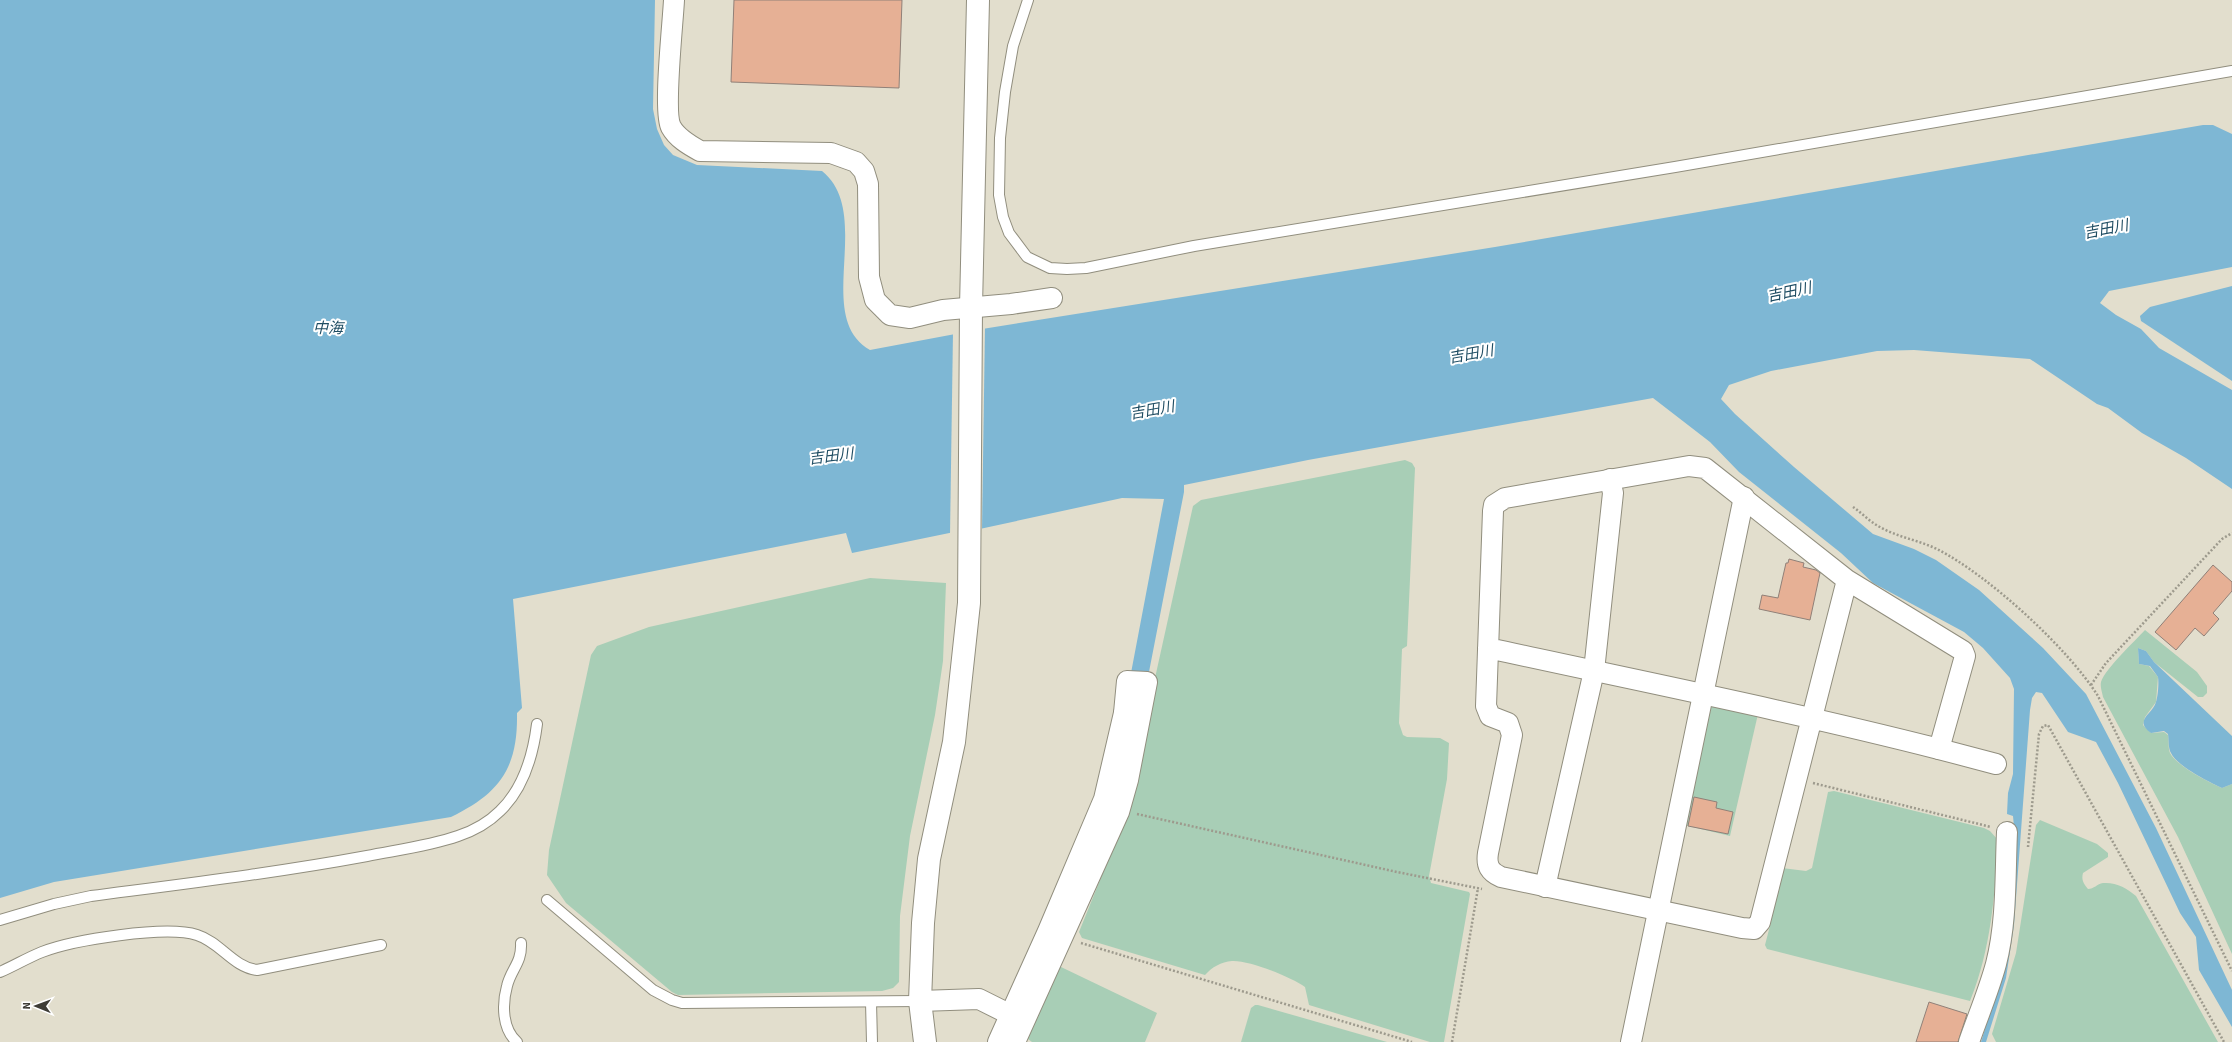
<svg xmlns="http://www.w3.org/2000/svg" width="2232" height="1042" font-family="'Source Sans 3','Noto Sans JP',sans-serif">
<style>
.green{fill:#a8ceb6}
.water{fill:#7eb7d4}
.pier{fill:#e2decd}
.building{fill:#e6b095;stroke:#908078}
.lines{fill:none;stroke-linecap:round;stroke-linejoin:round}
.lane-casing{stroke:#918e7e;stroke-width:12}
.street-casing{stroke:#918e7e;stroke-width:22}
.secondary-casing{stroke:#918e7e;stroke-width:24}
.path{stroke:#9d9a8d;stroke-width:2.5;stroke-dasharray:2 2;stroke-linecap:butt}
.lane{stroke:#fff;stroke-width:10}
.street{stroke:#fff;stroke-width:20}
.secondary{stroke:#fff;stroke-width:22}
.labels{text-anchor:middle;stroke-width:4;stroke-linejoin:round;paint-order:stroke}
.water-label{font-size:15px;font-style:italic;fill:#1f4d63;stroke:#fff}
</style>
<rect width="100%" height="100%" fill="#e2decd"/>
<g class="green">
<path d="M1405,460L1412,463L1415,468L1407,646L1402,649L1399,723L1403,735L1407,737L1440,738L1449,743L1447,779L1429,876L1431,883L1469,892L1470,894L1444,1042H1430L1309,1005L1305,987C1291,977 1249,960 1232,961C1221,962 1212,967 1205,975L1082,938L1079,932L1123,823L1193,506L1201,500Z"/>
<polygon points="870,578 946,583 943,661 935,715 910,836 900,916 899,982 893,988 882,991 678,995 672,992 566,903 547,875 549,850 591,655 597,646 649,627"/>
<path d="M2145,630L2197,672L2207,686V693L2203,697H2198L2154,662L2146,651L2138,648L2139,664L2149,666L2158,677L2156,702L2145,717L2143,725L2151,733L2164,732L2168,735C2169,740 2168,748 2170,753C2177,766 2208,782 2222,788L2232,784V954L2178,837L2103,697C2102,692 2100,687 2101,682C2105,669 2135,641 2145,630Z"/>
<polygon points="1712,704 1758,714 1730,836 1684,825"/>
<path d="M1834,791L1984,828L1990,831L1998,840C1995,895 1991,949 1970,1001L1767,949L1765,945L1772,918L1771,909L1782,868L1806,871L1812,868L1828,792Z"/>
<path d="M2040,820L2097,844L2108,853V857L2083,873C2081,880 2084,884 2088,889C2094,889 2097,884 2103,883C2116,882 2127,888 2136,896L2218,1042H1996L1992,1034L2016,953L2036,825Z"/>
<polygon points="1057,967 1061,967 1157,1013 1145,1042 1032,1042 1028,1039 1027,1035"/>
<polygon points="1255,1005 1258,1005 1387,1042 1241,1042 1251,1008"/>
</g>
<g class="water">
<path d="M0,0H655L653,109L657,129L664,145L673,155L697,165L822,171C875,214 812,317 870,350L966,332L964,530L852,553L846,533L513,599L522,708L517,713C518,768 500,793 451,817L54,882L0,898Z"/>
<polygon points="2203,125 2213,125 2232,134 2232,267 2109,291 2100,303 2116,315 2141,329 2159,348 2232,390 2232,489 2186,458 2142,433 2108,408 2097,404 2030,359 1914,350 1877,351 1771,371 1729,385 1721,399 1735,414 1794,467 1873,534 1914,549 1936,560 1979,590 2043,648 2086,694 2156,828 2232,990 2232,1027 2199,970 2196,937 2180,913 2118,783 2096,742 2068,732 2042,693 2036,692 2032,698 2030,710 2014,925 2006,978 1986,1042 1981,1042 2000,979 2015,838 2013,816 2007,814 2008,793 2013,774 2014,689 2010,678 1983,648 1964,632 1873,583 1841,553 1739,472 1710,442 1653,398 1308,460 1184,485 1184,492 1148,677 1131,673 1164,499 1122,498 975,530 976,330 1495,247"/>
<polygon points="2232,286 2232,381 2141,321 2140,316 2150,307"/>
<path d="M2138,648L2146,651L2154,662L2232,736V784L2222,788C2209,782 2177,766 2171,753C2168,748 2169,740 2168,734L2164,731L2151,733C2133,720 2153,714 2156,702C2158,696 2159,683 2158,677L2150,666L2139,664Z"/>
</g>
<g class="pier">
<polygon points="985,327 982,530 975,532 976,328"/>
<polygon points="966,330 964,532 950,535 953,332"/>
</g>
<g class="building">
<polygon points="734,0 902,0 899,88 731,82"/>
<polygon points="1789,559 1804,563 1803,567 1816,570 1820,573 1810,620 1759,609 1762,595 1778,598 1786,563 1788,563"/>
<polygon points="2213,565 2232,582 2232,591 2213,613 2219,619 2204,636 2195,628 2176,650 2155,632"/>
<polygon points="1694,797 1717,802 1716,808 1733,812 1728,834 1688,826"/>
<polygon points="1929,1002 1967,1014 1958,1042 1916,1042"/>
</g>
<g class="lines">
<defs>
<g id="lane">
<polyline points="1028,0 1013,46 1005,92 1000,138 999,195 1003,217 1009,233 1027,257 1050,268 1067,269 1086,268 1194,246 1675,167 2232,71"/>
<polyline points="547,900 653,990 672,1000 682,1003 920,1001"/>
<path d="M0,920L54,904L91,896C183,884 275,873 367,856C397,850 429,846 458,836C473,831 489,822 500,811C524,788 533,756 537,724"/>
<path d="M0,972C14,966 27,958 42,952C73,940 166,925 197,935C220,942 233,967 257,970L381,945"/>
<polyline points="871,1002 872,1042"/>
<path d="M517,1042C502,1029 502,1004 507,986C511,969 522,963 521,943"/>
</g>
<g id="street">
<path d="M674,0C673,22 663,112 671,127C677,138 689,145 700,151L831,153L856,162L864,171L868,184L869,277L875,300L890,315L910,318L943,310L1011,304L1052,298"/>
<path d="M1488,648C1639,681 1790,711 1939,749L1965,656L1963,651L1847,580L1705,468L1689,466L1505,498L1494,505L1493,511L1486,706L1490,716L1508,723L1512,735L1488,853C1486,866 1490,872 1501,877L1742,928L1754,929L1760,922L1847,580"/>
<polyline points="1939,749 1996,764"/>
<polyline points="1545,887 1594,671 1613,493 1610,479"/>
<polyline points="920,1001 979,999 1011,1015"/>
<polyline points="998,1042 1048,931 1104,799 1124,713 1136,716"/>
<polyline points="1015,1042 1119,812 1128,780 1147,682 1127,681 1124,713"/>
<polyline points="1631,1042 1744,497"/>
<path d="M1969,1042C1978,1016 1989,990 1996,964C2007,921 2005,876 2007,832"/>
</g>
<polyline id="secondary" points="925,1042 920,1001 923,923 929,859 954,742 969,603 971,307 978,0"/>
</defs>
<use href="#lane" class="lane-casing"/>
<use href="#street" class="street-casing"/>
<use href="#secondary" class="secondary-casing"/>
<g class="path">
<path d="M1853,507C1862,513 1870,522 1880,527C1897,537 1918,540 1937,549C1988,575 2067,647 2098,696L2232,971"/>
<polyline points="2091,685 2106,663 2222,539 2232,533"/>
<polyline points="1813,783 1991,827"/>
<polyline points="1137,814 1397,872 1482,889"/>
<polyline points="2028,847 2039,734 2043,726 2048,725 2224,1042"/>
<polyline points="1081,943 1412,1042"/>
<polyline points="1452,1042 1478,888"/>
</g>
<use href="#lane" class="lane"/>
<use href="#street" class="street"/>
<use href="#secondary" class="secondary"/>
</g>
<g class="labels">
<g class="water-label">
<text transform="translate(2106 229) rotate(-11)" y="5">吉田川</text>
<text transform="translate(1789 292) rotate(-12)" y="5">吉田川</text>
<text x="328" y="333">中海</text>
<text transform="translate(1471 354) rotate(-10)" y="5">吉田川</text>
<text transform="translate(1152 410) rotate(-10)" y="5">吉田川</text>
<text transform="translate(831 456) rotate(-7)" y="5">吉田川</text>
</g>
</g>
<g transform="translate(36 1006) rotate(271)" stroke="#ffffff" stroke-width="3" paint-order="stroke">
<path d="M0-3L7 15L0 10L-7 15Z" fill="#3e3c36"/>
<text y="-6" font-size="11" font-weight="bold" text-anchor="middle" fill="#3e3c36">N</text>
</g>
</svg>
